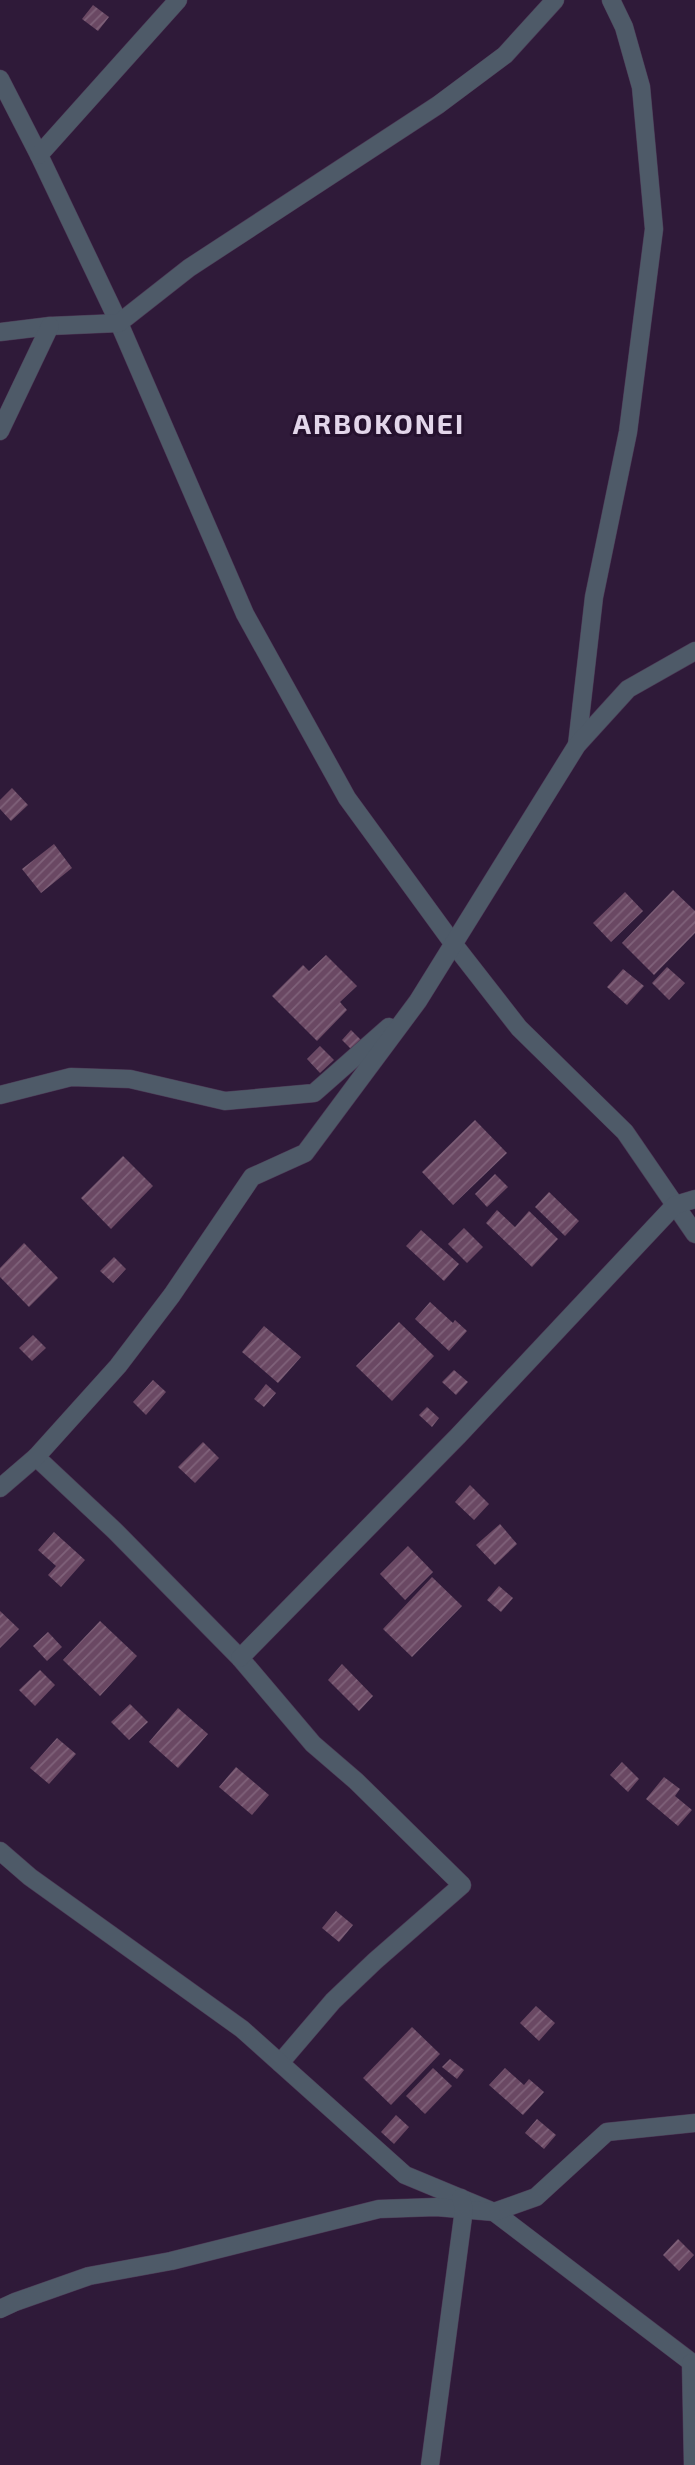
<svg xmlns="http://www.w3.org/2000/svg" width="695" height="2465" font-family="'Exo 2',sans-serif">
<style>
.building{fill:url(#building-hatch)}
.lines{fill:none;stroke-linecap:round;stroke-linejoin:round}
.minor-casing{stroke:#4c3855;stroke-width:19}
.minor{stroke:#4e5a68;stroke-width:18}
.labels{text-anchor:middle;stroke-width:6;stroke-linejoin:round;paint-order:stroke}
.district-label{font-size:28px;font-weight:bold;letter-spacing:2px;fill:#e3d6ea;stroke:#25112e}
</style>
<defs>
<pattern id="building-hatch" width="6" height="6" patternUnits="userSpaceOnUse" patternTransform="scale(1.75)"><rect width="6" height="6" fill="#6a4863"/><path d="M-1 1l2-2M0 6l6-6M5 7l2-2" fill="none" stroke="#7f627a"/></pattern>
</defs>
<rect width="100%" height="100%" fill="#2f1a39"/>
<g class="building">
<polygon points="93,5 109,17 98,31 82,19"/>
<polygon points="12,788 28,805 11,821 0,809 0,800"/>
<polygon points="54,844 72,868 41,893 22,869"/>
<polygon points="673,890 695,911 695,933 654,975 622,943"/>
<polygon points="625,892 643,911 611,942 593,923"/>
<polygon points="326,955 357,986 340,1002 347,1010 317,1041 272,996 303,965 309,971"/>
<polygon points="667,967 685,983 669,1000 652,983"/>
<polygon points="623,969 644,986 627,1005 607,987"/>
<polygon points="351,1030 364,1043 354,1052 342,1040"/>
<polygon points="320,1046 334,1060 320,1073 307,1059"/>
<polygon points="475,1120 507,1153 453,1205 422,1172"/>
<polygon points="123,1156 153,1186 111,1229 81,1198"/>
<polygon points="495,1174 508,1187 487,1207 475,1194"/>
<polygon points="549,1192 579,1221 565,1236 535,1207"/>
<polygon points="497,1210 515,1227 529,1211 558,1239 532,1267 486,1223"/>
<polygon points="464,1228 483,1247 467,1263 448,1244"/>
<polygon points="421,1230 459,1264 444,1281 406,1246"/>
<polygon points="24,1243 58,1278 29,1307 0,1277 0,1268"/>
<polygon points="114,1257 126,1269 113,1283 100,1271"/>
<polygon points="430,1302 453,1323 455,1320 467,1331 449,1351 415,1319"/>
<polygon points="399,1322 434,1356 392,1401 356,1366"/>
<polygon points="264,1326 301,1357 278,1383 242,1352"/>
<polygon points="33,1335 46,1348 32,1361 19,1348"/>
<polygon points="454,1370 468,1382 456,1395 442,1382"/>
<polygon points="153,1380 166,1392 146,1415 133,1402"/>
<polygon points="266,1384 276,1393 264,1407 254,1399"/>
<polygon points="427,1407 439,1418 432,1427 419,1415"/>
<polygon points="203,1442 219,1458 195,1483 178,1467"/>
<polygon points="470,1485 489,1504 474,1520 455,1502"/>
<polygon points="500,1524 517,1544 495,1565 476,1545"/>
<polygon points="54,1532 85,1560 61,1587 48,1575 56,1566 38,1550"/>
<polygon points="408,1546 433,1572 405,1600 380,1574"/>
<polygon points="432,1577 462,1606 412,1657 383,1629"/>
<polygon points="499,1586 513,1598 501,1612 487,1600"/>
<polygon points="0,1611 19,1629 0,1648"/>
<polygon points="100,1621 137,1656 100,1696 63,1660"/>
<polygon points="48,1632 62,1647 47,1661 33,1646"/>
<polygon points="342,1664 373,1696 359,1711 328,1680"/>
<polygon points="40,1670 55,1685 35,1706 19,1690"/>
<polygon points="130,1704 148,1722 129,1740 111,1722"/>
<polygon points="178,1708 208,1734 178,1768 149,1742"/>
<polygon points="57,1738 76,1754 49,1784 30,1768"/>
<polygon points="622,1762 639,1779 628,1792 610,1775"/>
<polygon points="236,1767 269,1795 252,1815 219,1787"/>
<polygon points="664,1777 680,1789 675,1796 692,1810 678,1826 646,1799"/>
<polygon points="336,1911 353,1925 339,1942 322,1928"/>
<polygon points="536,2006 555,2023 539,2041 520,2023"/>
<polygon points="412,2027 440,2054 391,2105 363,2078"/>
<polygon points="450,2059 464,2070 457,2079 442,2067"/>
<polygon points="433,2068 452,2086 425,2114 406,2096"/>
<polygon points="505,2068 524,2085 529,2079 544,2092 523,2115 489,2085"/>
<polygon points="396,2115 409,2127 394,2144 381,2132"/>
<polygon points="537,2119 556,2135 544,2149 525,2133"/>
<polygon points="678,2239 694,2255 679,2271 663,2255"/>
</g>
<g class="lines">
<defs>
<g id="minor">
<polyline points="0,79 39,155 119,323 245,614 347,798 452,942 519,1028 625,1132 695,1234"/>
<polyline points="39,155 178,0"/>
<polyline points="0,332 50,326 119,323 189,268 438,105 505,55 555,0"/>
<polyline points="0,431 50,326"/>
<polyline points="577,745 594,597 628,432 654,229 641,87 624,27 611,0"/>
<polyline points="0,1095 71,1077 130,1079 225,1101 314,1093 389,1027"/>
<polyline points="36,1457 115,1531 240,1658 313,1744 356,1781 462,1885 375,1961 333,2001 280,2063"/>
<polyline points="0,1488 36,1457 118,1366 172,1295 252,1177 305,1153 418,1001 577,745 628,689 695,651"/>
<polyline points="240,1658 458,1436 675,1205 695,1199"/>
<polyline points="0,1851 30,1877 242,2029 405,2175 494,2212 695,2365"/>
<polyline points="0,2309 15,2302 89,2276 171,2261 379,2209 436,2207 494,2212 536,2197 607,2132 695,2123"/>
<polyline points="691,2363 693,2465"/>
<polyline points="430,2465 464,2209 461,2198"/>
</g>
</defs>
<use href="#minor" class="minor-casing"/>
<use href="#minor" class="minor"/>
</g>
<g class="labels">
<g class="district-label">
<text x="379" y="434">ARBOKONEI</text>
</g>
</g>
</svg>
